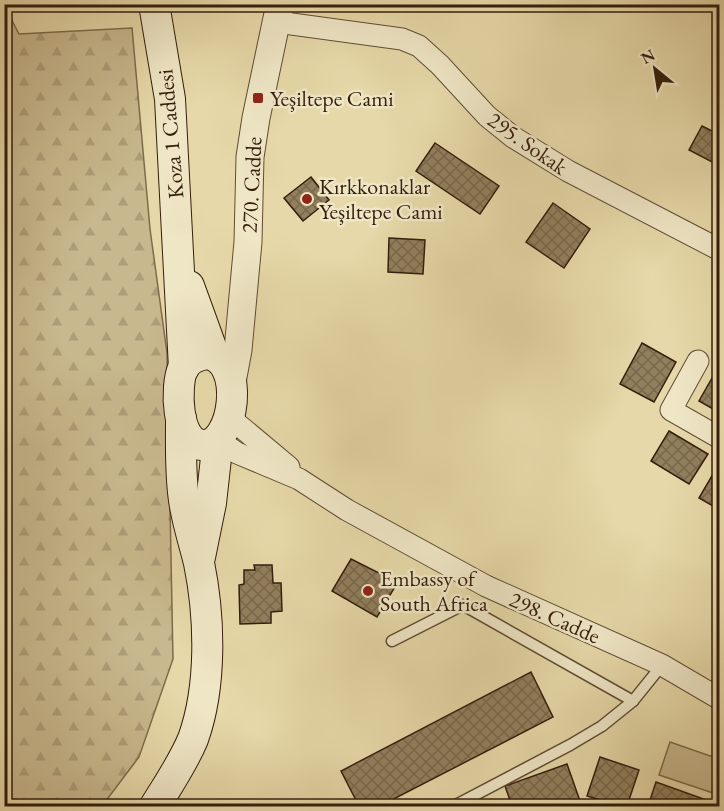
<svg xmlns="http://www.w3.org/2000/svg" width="724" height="811" font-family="'EB Garamond',serif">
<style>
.forest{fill:url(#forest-firs);stroke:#7e6b4c;stroke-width:1.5}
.garden{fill:#c8b88d;stroke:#7e6b4c;stroke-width:1.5}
.building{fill:url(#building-cross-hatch);stroke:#341e0c;stroke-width:1.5}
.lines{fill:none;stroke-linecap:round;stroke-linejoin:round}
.service-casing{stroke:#604c33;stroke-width:13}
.minor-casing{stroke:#604c33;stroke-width:23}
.tertiary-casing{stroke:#604c33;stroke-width:29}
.secondary-casing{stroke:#341e0c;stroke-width:32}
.service{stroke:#efe6c6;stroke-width:10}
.minor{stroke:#efe6c6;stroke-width:21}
.tertiary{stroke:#efe6c6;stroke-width:27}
.secondary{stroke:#efe6c6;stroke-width:30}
.poi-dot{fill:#8f2418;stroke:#efe6c6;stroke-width:2}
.labels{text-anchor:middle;stroke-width:5;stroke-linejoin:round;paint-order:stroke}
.poi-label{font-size:22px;fill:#341e0c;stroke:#efe6c6;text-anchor:start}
.street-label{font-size:22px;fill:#341e0c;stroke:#efe6c6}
</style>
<defs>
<pattern id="forest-firs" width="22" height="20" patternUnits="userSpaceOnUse" patternTransform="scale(1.5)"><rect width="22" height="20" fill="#c8b88d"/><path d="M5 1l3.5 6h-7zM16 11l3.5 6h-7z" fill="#ac9e78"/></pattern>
<pattern id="building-cross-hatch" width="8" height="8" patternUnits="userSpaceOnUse" patternTransform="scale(1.5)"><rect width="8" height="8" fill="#917f5d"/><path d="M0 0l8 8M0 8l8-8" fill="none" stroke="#77674b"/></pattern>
</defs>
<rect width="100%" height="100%" fill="#e6d8a8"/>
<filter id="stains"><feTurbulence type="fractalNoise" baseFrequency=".00333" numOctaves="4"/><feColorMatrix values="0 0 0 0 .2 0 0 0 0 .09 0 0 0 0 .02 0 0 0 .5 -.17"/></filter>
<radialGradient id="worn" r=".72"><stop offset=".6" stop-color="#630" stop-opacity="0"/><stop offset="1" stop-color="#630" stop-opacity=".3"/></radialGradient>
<polygon class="forest" points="4,5 19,34 132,28 150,229 167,353 173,659 139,757 102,806 17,806 20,800 5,798"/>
<polygon class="garden" points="670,742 719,759 719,782 716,794 659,775"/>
<g class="building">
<polygon points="702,126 720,135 720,166 689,150"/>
<polygon points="435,143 499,186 480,214 416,171"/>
<polygon points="311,177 329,200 303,221 284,198"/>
<polygon points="553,203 590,229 564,268 526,242"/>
<polygon points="389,238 425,240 423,274 388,272"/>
<polygon points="642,343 676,362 654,402 620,384"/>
<polygon points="720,364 720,413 699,401"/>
<polygon points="669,431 708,454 689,484 651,461"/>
<polygon points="720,462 720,510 699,498"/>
<polygon points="351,559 387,577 386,579 396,585 377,617 332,591"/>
<polygon points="254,565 272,565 273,583 281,583 282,611 271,612 271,623 240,624 239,585 244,584 244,570 255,570"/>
<polygon points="531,672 553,717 380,806 359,806 341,771"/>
<polygon points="600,757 639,770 627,806 620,806 587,796"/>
<polygon points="567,764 580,801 564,806 512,806 505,786"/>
<polygon points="656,782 709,801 707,806 648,806"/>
</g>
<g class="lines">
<defs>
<g id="service">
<polyline points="392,641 463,605 633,701"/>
<polyline points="454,806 570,745 602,726 633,701 662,665"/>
</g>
<g id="minor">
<polyline points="277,22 402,39 419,46 440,65 487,116 513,137 568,171 720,250"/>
<polyline points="698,361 671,410 720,438"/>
<polyline points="229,417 289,467"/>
<polyline points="218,440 237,453 299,479 347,510 486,586 662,665 720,699"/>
</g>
<polyline id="tertiary" points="232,382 238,350 248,242 250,157 256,118 280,4"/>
<g id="secondary">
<polyline points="154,4 170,99 184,368"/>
<polyline points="189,286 214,355"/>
<path d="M206,354C247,357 235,448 202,445C176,443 175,386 183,368C188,359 197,356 206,354Z"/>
<polyline points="200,557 211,503 218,440"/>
<path d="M155,806C168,785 183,763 193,739C212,686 210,617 199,563C194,542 187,522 184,500C180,473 181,446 181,418"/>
</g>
</defs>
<use href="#service" class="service-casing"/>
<use href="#minor" class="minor-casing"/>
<use href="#tertiary" class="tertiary-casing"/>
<use href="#secondary" class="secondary-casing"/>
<use href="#service" class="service"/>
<use href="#minor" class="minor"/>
<use href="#tertiary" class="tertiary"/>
<use href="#secondary" class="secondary"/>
</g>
<g class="poi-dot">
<rect x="252" y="92" width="12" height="12" rx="3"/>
<circle cx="307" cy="199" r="6"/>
<circle cx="368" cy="591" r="6"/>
</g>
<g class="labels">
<g class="poi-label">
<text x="270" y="106">Yeşiltepe Cami</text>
<text x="319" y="194">Kırkkonaklar<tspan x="319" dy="25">Yeşiltepe Cami</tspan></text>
<text x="380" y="586">Embassy of<tspan x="380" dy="25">South Africa</tspan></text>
</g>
<g class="street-label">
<text transform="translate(170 134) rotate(-95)" y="8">Koza 1 Caddesi</text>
<text transform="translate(528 143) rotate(35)" y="8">295. Sokak</text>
<text transform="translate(251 185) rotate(-87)" y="8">270. Cadde</text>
<text transform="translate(555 617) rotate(24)" y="8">298. Cadde</text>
</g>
</g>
<rect width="724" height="811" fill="none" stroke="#e6d8a8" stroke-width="24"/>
<rect x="6" y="6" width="712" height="799" fill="none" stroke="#341e0c" stroke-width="3"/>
<rect x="12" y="12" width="700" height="787" fill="none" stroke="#341e0c" stroke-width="1.5"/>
<g transform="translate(655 69) rotate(330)" stroke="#efe6c6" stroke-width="4.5" paint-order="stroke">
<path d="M0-4.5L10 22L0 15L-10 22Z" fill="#341e0c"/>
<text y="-9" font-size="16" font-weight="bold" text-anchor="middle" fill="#341e0c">N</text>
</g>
<rect width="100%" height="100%" filter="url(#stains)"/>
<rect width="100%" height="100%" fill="url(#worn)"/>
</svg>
